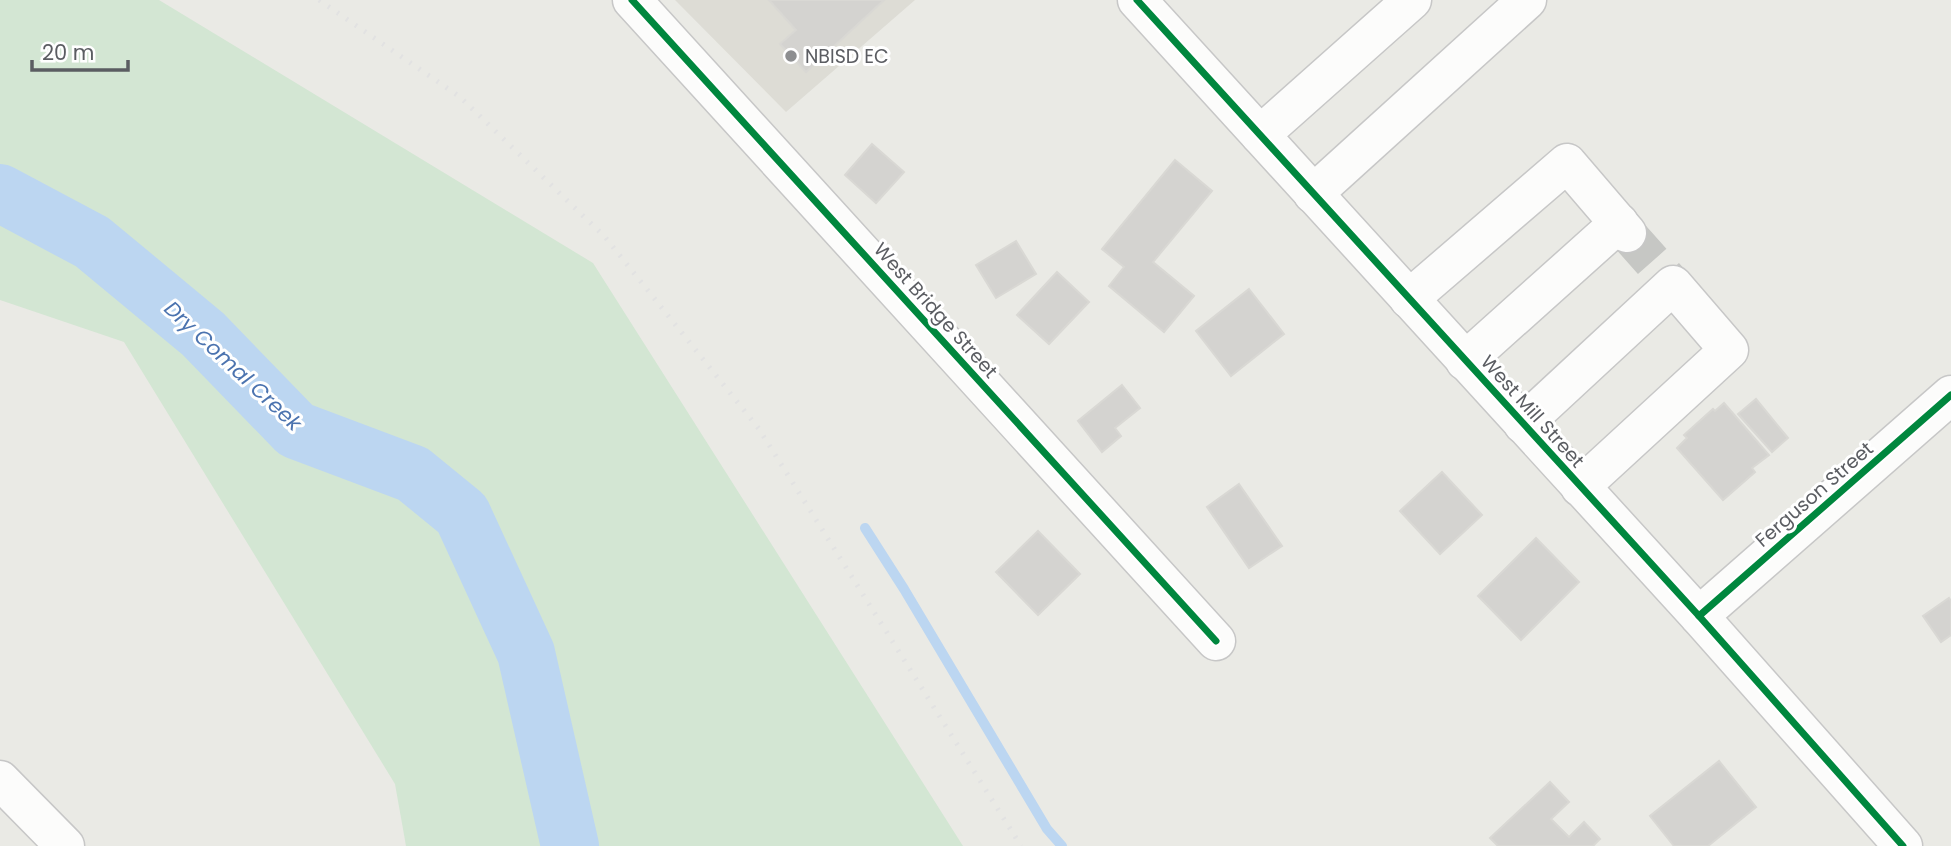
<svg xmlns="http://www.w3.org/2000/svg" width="1951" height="846" font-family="Poppins,sans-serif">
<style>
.education{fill:#dddcd5}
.green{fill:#d3e6d3}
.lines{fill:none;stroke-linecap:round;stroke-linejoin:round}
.stream{stroke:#bcd6f1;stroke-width:10}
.river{stroke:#bcd6f1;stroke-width:58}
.building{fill:#d4d3d0;stroke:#d9d8d4;stroke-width:2}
.minor-tunnel{stroke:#c6c7c4;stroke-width:38;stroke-dasharray:38 19;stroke-linecap:butt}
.minor-casing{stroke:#c7c7c7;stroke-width:41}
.minor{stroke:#fcfcfb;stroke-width:38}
.rail{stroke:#e2e2e2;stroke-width:5;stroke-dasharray:2 9;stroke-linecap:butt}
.cycleway-casing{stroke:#fff;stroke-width:11}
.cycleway{stroke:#00873e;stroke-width:7}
.poi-dot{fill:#8d8e90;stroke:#fff;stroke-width:2.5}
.labels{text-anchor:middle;stroke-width:6;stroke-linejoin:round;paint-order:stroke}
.poi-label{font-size:19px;fill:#5b5d62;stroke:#fff;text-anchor:start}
.street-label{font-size:19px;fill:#5b5d62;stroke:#fff}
.water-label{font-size:21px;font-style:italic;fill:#4b73af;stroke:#fff}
</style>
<rect width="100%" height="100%" fill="#eaeae5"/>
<polygon class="education" points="675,0 915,0 786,112"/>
<polygon class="green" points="0,0 159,0 593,263 963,846 406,846 395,784 124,342 0,300"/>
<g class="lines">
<polyline class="stream" points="865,528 904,589 1047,829 1062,846"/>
<polyline class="river" points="0,193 92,242 203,334 296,430 413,474 462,514 526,653 570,846"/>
</g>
<g class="building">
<polygon points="769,0 884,0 806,72 780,44 796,30"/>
<polygon points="872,144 904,172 876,203 845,175"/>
<polygon points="1175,160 1212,191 1153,262 1194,296 1164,332 1109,286 1124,267 1102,249"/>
<polygon points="1016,241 1036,274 996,298 976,265"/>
<polygon points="1057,272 1089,302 1049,344 1017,315"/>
<polygon points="1249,289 1284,334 1231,376 1196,331"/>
<polygon points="1122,385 1140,408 1115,428 1121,436 1102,452 1078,421"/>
<polygon points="1756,399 1788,438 1772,452 1738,414"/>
<polygon points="1724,403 1769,455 1752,468 1755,472 1723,500 1677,448 1687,438 1684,435 1713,409 1715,411"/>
<polygon points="1442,472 1482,515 1440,554 1400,511"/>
<polygon points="1239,484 1282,546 1249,568 1207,507"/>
<polygon points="1038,531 1080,574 1038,615 996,572"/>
<polygon points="1536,538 1579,582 1521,640 1478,596"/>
<polygon points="1949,598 1951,601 1951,635 1941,642 1923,616"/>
<polygon points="1719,761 1756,807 1708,846 1674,846 1650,816"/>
<polygon points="1550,782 1569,802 1551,819 1569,837 1584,822 1600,839 1593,846 1498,846 1490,838"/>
</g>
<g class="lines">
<polyline class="minor-tunnel" points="1627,233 1673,285"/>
<defs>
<g id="minor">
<polyline points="632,0 1216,641"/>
<polyline points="1137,0 1699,616 1903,846"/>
<polyline points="1260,135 1412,0"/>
<polyline points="1313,194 1527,0"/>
<polyline points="1409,299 1567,163 1627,233"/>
<polyline points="1465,361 1619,223"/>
<polyline points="1523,424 1673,285 1729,350 1580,487"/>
<polyline points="1699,616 1951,395"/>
<polyline points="0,780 65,846"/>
</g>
</defs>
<use href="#minor" class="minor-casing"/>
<use href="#minor" class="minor"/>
<polyline class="rail" points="319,0 460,97 605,237 759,429 1021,846"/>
<defs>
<g id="cycleway">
<polyline points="632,0 1216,641"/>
<polyline points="1137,0 1699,616 1903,846"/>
<polyline points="1699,616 1951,395"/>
</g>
</defs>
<use href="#cycleway" class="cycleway-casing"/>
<use href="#cycleway" class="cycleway"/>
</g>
<circle class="poi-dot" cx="791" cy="56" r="7"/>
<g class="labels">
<g class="poi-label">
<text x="805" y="63">NBISD EC</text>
</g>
<g class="street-label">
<text transform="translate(936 310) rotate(48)" y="7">West Bridge Street</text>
<text transform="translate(1533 411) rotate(48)" y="7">West Mill Street</text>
<text transform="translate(1814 494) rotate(-41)" y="7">Ferguson Street</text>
</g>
<g class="water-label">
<text transform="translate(233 366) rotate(43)" y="7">Dry Comal Creek</text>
</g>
</g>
<path d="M32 60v10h96v-10" fill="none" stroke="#5b5d62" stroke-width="3.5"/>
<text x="42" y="60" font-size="21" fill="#5b5d62" stroke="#ffffff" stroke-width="5" paint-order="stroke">20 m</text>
</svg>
